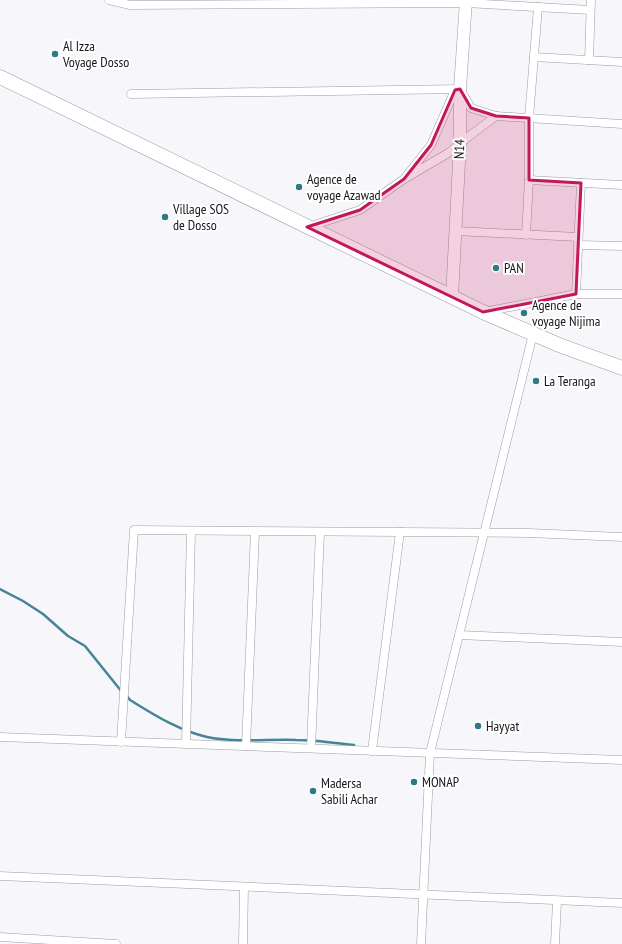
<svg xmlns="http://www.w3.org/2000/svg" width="622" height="944" font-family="'PT Sans Narrow',sans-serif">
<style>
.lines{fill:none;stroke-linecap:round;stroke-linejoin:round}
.stream{stroke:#468596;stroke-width:2.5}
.street-casing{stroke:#9c9ca1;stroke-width:9}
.primary-casing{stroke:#9c9ca1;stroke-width:13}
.highway-casing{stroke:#9c9ca1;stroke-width:15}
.street{stroke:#fff;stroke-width:8}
.primary{stroke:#fff;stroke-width:12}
.highway{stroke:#fff;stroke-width:14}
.marked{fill:#c2185b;fill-opacity:0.2;stroke:#c2185b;stroke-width:3;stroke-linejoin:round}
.poi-dot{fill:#317884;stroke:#fff;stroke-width:1.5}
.labels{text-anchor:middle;stroke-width:4;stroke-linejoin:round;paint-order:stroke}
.poi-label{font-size:14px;fill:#171719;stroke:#fff;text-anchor:start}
.street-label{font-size:14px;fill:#171719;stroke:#fff}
</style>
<rect width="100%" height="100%" fill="#f6f6fb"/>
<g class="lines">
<g class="stream">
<polyline points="0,589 23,601 43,614 68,636 85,646 122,692"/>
<path d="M126,695L130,700C153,714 179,731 207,737C236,743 267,739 296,740C315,740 335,743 354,745"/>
</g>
<defs>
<g id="street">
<polyline points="109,0 130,5 466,3 590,10"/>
<polyline points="534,57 622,62"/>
<polyline points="589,60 591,0"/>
<polyline points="131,94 460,89 471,108 496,116"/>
<polyline points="404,179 450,152 460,143 496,116 622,124"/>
<polyline points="529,180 622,185"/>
<polyline points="308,227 360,210 404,179 431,145 455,90"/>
<polyline points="455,231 578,237"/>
<polyline points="526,235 529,180 529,118 538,7"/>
<polyline points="578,245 622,246"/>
<polyline points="576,294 581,183"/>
<polyline points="484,312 576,294 622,294"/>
<polyline points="459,635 622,642"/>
<polyline points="0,737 622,760"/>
<polyline points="121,742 134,530 529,533 622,537"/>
<polyline points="186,744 191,531"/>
<polyline points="246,746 255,532"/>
<polyline points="311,748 320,532"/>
<polyline points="372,751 400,532"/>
<polyline points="0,876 622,903"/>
<polyline points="0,937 116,944"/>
<polyline points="243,944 244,887"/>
<polyline points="421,944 430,753 533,334"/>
<polyline points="555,944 557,901"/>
</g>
<polyline id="primary" points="452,297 460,143 460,89 466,0"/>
<polyline id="highway" points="0,77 483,312 559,345 622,368"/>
</defs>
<use href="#street" class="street-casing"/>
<use href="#primary" class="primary-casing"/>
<use href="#highway" class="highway-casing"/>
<use href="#street" class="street"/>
<use href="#primary" class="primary"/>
<use href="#highway" class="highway"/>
</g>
<path class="marked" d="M460,89L471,108L496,116L529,118V180L581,183L576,294L483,312L307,227L360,210L404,179L431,145L455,90Z"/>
<g class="poi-dot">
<circle cx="55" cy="54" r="4"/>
<circle cx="299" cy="187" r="4"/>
<circle cx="165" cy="217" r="4"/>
<circle cx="496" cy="268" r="4"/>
<circle cx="524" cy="313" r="4"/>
<circle cx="536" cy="381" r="4"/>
<circle cx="478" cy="726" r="4"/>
<circle cx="414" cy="782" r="4"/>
<circle cx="313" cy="791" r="4"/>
</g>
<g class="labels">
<g class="poi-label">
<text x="63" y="51">Al Izza<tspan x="63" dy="16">Voyage Dosso</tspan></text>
<text x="307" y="184">Agence de<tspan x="307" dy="16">voyage Azawad</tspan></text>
<text x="173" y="214">Village SOS<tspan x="173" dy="16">de Dosso</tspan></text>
<text x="504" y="273">PAN</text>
<text x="532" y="310">Agence de<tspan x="532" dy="16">voyage Nijima</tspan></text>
<text x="544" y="386">La Teranga</text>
<text x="486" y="731">Hayyat</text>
<text x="422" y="787">MONAP</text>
<text x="321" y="788">Madersa<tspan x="321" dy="16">Sabili Achar</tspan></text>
</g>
<g class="street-label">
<text transform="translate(459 149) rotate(-88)" y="5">N14</text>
</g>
</g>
</svg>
